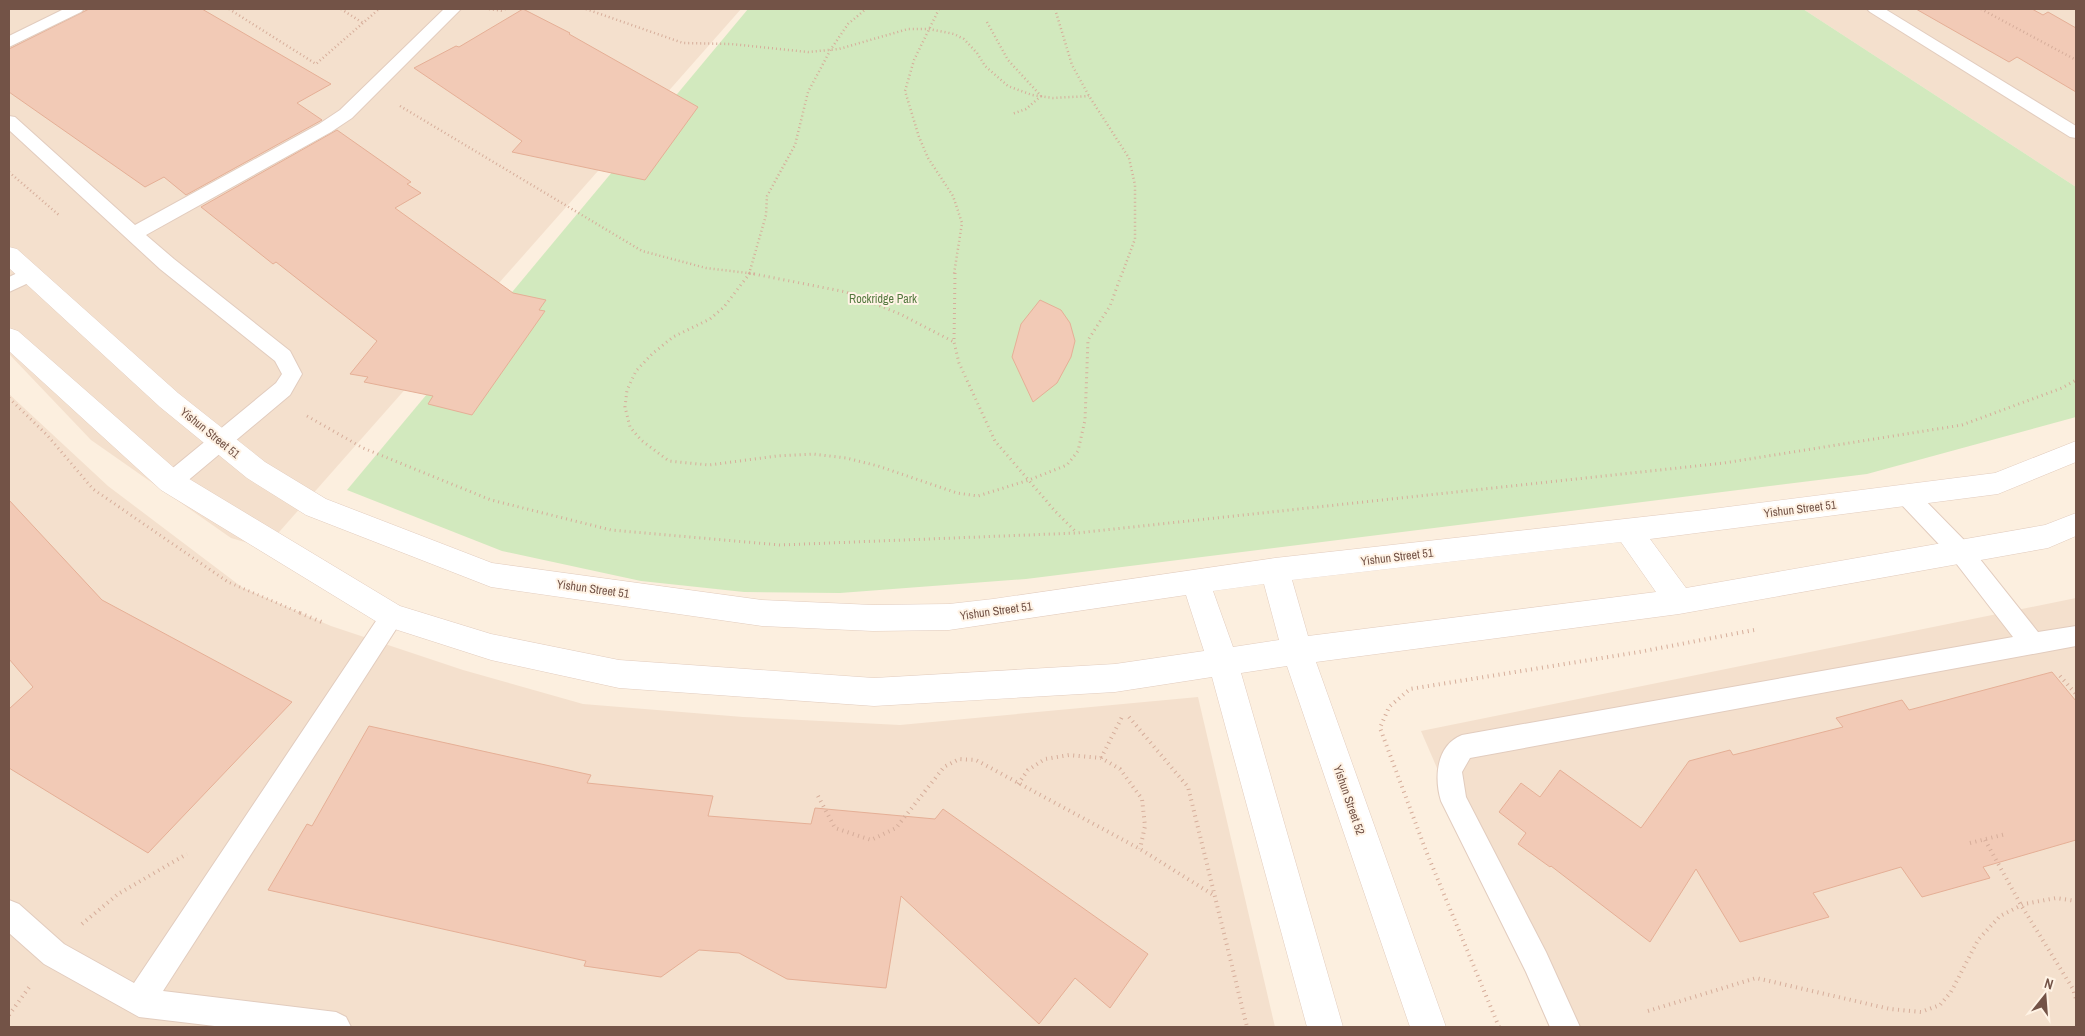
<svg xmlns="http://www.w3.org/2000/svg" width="2085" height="1036" font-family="'Archivo Narrow',sans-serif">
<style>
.residential{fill:#f4e0cd}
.green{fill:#d2e9be}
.building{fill:#f2cab6;stroke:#e5af96}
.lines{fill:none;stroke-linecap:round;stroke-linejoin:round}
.service-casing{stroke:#e2ccbe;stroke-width:2}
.minor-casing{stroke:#e2ccbe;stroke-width:1}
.path-far2{stroke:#d6ad9a;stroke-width:2.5;stroke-dasharray:1 3;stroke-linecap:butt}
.path-far1{stroke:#d6ad9a;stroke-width:3;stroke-dasharray:1 4;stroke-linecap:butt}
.path{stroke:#d6ad9a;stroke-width:4;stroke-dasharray:1 4.5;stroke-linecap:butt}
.service{fill:#fff;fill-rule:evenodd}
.minor{fill:#fff;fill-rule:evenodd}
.labels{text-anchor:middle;stroke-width:4;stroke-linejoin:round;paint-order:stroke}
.park-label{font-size:12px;fill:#54793f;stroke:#fff3e5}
.street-label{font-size:12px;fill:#735347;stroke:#fff3e5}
</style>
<rect width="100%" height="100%" fill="#fcefdf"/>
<g class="residential">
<polygon points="9,9 741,9 265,548 231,538 91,440 9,354"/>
<polygon points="1803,9 2076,9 2076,187"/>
<polygon points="9,394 108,486 243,588 331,626 463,670 583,704 743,717 900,725 1198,697 1275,1027 9,1027"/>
<polygon points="2076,598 2076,1027 1549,1027 1421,731"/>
</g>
<polygon class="green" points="748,9 1803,9 2076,187 2076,417 1867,474 1026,579 840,593 744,592 641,581 502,551 347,490"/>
<g class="building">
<polygon points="89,9 202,9 331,84 297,103 322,120 186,195 164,177 145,187 9,92 9,49"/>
<polygon points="523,9 570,33 569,34 698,107 645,180 512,152 522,141 414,68 456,46 459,47"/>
<polygon points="1916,9 2032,9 2043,15 2048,12 2076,28 2076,92 2017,57 2009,62"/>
<polygon points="337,130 411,182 407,184 421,193 395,208 513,293 546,300 539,310 545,311 472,415 428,404 433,396 364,382 368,377 350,374 377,341 276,262 273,264 201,207"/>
<polygon points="1040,300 1061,310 1070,323 1075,341 1071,357 1057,383 1033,402 1012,357 1021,324"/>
<polygon points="9,500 102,600 292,702 148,853 9,768 9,709 33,687 9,659"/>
<polygon points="2052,672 2076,701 2076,840 1983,867 1990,878 1922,897 1901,867 1813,893 1829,917 1740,942 1696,869 1650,942 1551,866 1550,867 1518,844 1526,833 1499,812 1521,783 1540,797 1560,770 1641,828 1689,761 1730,750 1733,755 1843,727 1836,718 1902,700 1909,710"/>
<polygon points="369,726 591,775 587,783 713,796 708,816 811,824 815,808 935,819 943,809 1148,954 1110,1008 1075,978 1039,1024 901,896 886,988 787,979 739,953 699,950 661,977 584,966 586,961 268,890 307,824 312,826"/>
</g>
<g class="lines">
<defs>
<g id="service">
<polygon points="64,9 84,9 81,12 9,47 9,36"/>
<polygon points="444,9 461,9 352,118 331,132 146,235 174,259 290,351 302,374 290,395 179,488 171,491 163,488 160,482 163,476 276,383 282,374 275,361 160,269 9,130 9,116 15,117 135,225 319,124 340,110"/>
<polygon points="1867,9 1885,9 2076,126 2076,138 2070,137 1870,12"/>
<polygon points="30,267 37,269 40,274 37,279 9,292 9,277"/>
<path d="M1906,486L1914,489L1968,544L2038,632L2076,626V646L1470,758L1462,772L1466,797L1546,952L1580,1027H1550L1526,972L1441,801C1434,778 1436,745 1462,735L2013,637L1952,558L1898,501L1895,495L1898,489Z"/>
<polygon points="392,606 400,609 404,616 400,623 163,991 336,1012 346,1017 351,1027 223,1027 139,1017 44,964 9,933 9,900 19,904 64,944 134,983 384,609"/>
</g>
<path id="minor" d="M9,247L17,249L178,393L265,462L326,499L492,563L762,600L873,605L949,604L993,599L1275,558L1696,511L1995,473L2076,441V462L1998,494L1650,539L1686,588L2045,525L2076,513V536L2048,548L1679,614L1316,662L1446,1027H1410L1287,666L1241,673L1343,1027H1307L1212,677L1115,692L874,706L619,688L491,660L382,625L161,490L9,351V328L18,331L181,474L400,606L491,634L619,660L874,678L1115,664L1204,651L1186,595L949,630L873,631L762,626L491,587L306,515L247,478L160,407L9,268ZM1621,542L1656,592L1308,636L1292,580ZM1264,584L1279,640L1233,647L1213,591Z"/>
</defs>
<use href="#service" class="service-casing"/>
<use href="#minor" class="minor-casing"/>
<g class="path-far2">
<polyline points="229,9 316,64 379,9"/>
<polyline points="341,9 363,23"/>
<polyline points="489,9 503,11 505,9"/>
<polyline points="586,9 683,43 731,44 808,52 839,49 908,29 929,29 954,34 964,39 977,53 985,66 1008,86 1032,95 1053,98 1089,96"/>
<polyline points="939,9 914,60 905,91 919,137 928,158 953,196 962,223 954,274"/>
<polyline points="1055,9 1072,65 1089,96 1129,158 1135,185 1135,239 1122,274"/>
<polyline points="1981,9 2076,60"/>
<polyline points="987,22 1008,60 1041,96 1026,109 1012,114"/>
<polyline points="400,106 642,251 706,268 756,274"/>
<polyline points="9,172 60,216"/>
<polyline points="749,274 766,215 767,196 795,145 808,92 831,49 848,24 866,9"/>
</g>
<g class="path-far1">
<polyline points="749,273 846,292 900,314 954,342"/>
<polyline points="750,273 724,307 710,319 673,337 652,354 636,371 627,390 625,407 630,427 641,440 669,461 709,465 777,456 813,454 846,458 878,466 957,493 978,496 1029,480 1067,465 1078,451 1085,420 1088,340 1110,306 1122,273"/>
<polyline points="955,273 954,342 959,363 995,441 1055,511 1077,533"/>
<polyline points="9,398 47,435 93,489 228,582 303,614"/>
<polyline points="307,416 363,448 491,500 611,530 780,545 1077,533 1724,463 1962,425 2062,388 2076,380"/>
</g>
<g class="path">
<polyline points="300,613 324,623"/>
<polyline points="2060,676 2076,694"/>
<polyline points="1129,717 1188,787 1247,1027"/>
<polyline points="1101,758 1122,717"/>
<polyline points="1018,784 1028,770 1045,759 1069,755 1101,758 1120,769 1142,799 1145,826 1140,849"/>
<polyline points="818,796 835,828 871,840 896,828 944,767 959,759 976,760 1140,849 1215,896"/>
<polyline points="1985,840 2021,905 2073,989 2076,999"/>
<polyline points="1970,843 2006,834"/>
<polyline points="82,924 118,894 187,854"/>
<polyline points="1648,1011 1756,978 1890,1009 1921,1012 1940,1005 1951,992 1978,940 2000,916 2024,904 2056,898 2076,901"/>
<polyline points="9,1015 30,986"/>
<polyline points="1499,1027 1426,851 1380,728 1389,707 1410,689 1639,652 1754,630"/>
</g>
<use href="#service" class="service"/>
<use href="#minor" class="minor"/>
</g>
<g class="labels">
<g class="park-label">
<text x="883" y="303">Rockridge Park</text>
</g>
<g class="street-label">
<text transform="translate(210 433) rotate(39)" y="4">Yishun Street 51</text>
<text transform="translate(1800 509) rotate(-7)" y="4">Yishun Street 51</text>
<text transform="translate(1397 557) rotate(-7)" y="4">Yishun Street 51</text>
<text transform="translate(593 589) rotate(8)" y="4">Yishun Street 51</text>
<text transform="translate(996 611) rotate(-8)" y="4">Yishun Street 51</text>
<text transform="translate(1349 800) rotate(71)" y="4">Yishun Street 52</text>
</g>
</g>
<rect width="2085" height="1036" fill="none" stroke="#735347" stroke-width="20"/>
<g transform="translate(2045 996) rotate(17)" stroke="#fff3e5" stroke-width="4" paint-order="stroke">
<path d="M0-4L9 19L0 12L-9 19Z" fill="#735347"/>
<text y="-8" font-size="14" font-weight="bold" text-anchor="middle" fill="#735347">N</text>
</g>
</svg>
